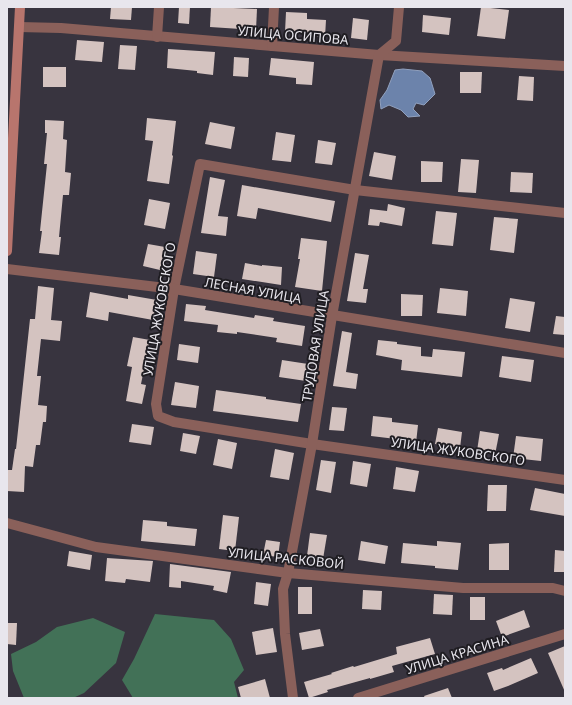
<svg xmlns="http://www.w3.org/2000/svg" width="572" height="705" font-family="'Noto Sans',sans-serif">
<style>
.forest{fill:#427157}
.water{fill:#6c83ab;stroke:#91a1bf}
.building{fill:#d4c3c0}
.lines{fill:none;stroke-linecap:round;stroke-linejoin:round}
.street{stroke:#8a605a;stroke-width:10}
.secondary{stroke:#b8756d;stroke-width:10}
.labels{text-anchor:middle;stroke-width:4;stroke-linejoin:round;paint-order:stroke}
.street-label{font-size:13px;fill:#e8e6ed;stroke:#1f1d22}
</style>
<rect width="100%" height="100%" fill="#38343f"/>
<g class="forest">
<polygon points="155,614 214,620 231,639 244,670 234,682 238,698 133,698 122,680 134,659"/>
<polygon points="93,618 125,632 116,663 84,693 73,698 24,698 13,671 11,654 36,642 57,627"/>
</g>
<polygon class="water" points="403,69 422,71 430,78 435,94 424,105 416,103 413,109 420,116 408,117 401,110 389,105 381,109 380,100 387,90 395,70"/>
<g class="building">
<polygon points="111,7 132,7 131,20 110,19"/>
<polygon points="179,7 190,7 189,24 178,23"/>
<polygon points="211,7 257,9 256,30 210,27"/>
<polygon points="481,7 509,10 505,39 477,36"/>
<polygon points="286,12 307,13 307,19 326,20 325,37 314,36 314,33 285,32"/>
<polygon points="423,15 451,18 449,35 422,32"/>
<polygon points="353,18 369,20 367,40 351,38"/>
<polygon points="77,40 104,42 102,62 75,60"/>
<polygon points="120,45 137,46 135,70 118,69"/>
<polygon points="168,49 215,52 213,75 197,73 197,71 167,68"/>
<polygon points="234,57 249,58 248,77 233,76"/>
<polygon points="271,58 314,62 312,85 296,84 296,78 269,75"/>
<rect x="43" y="67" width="23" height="20"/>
<polygon points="460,72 482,72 481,93 460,93"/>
<polygon points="519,76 534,77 533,101 517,100"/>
<polygon points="147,118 176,121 172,155 173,156 169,184 147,181 153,141 145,140"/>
<polygon points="45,120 64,121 63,139 67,140 65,172 71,173 69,195 63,195 59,237 61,237 59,255 39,253 42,231 40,231 47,164 44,164 47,133 45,133"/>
<polygon points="210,122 235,127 231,149 205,144"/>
<polygon points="276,132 295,135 291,162 272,160"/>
<polygon points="318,140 336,143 332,165 315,163"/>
<polygon points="374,152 396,156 392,180 369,176"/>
<polygon points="461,159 479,160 476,193 458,192"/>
<polygon points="421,161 443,162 442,182 421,182"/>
<polygon points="511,172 533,173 532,193 510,192"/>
<polygon points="210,177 225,180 218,216 228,217 226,236 201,233"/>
<polygon points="242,185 335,201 331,222 258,208 256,219 237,216"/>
<polygon points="149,199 170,203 165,229 144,225"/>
<polygon points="388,204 405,208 402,226 380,222 379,226 368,225 370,209 387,211"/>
<polygon points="436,211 457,213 453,246 432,244"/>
<polygon points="494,217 518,219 514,253 490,250"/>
<polygon points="301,238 327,241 322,291 295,287 300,259 298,259"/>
<polygon points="148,244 165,247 160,270 143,266"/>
<polygon points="196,251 217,254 214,277 193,274"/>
<polygon points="355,253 369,255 363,289 368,289 366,303 347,301"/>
<polygon points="245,263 262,266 262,265 282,267 281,285 242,279"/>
<polygon points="38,286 54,288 51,320 62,321 60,341 41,339 37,376 41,376 38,405 47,406 46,422 43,422 40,445 36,445 33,467 25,466 24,492 7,491 7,470 12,470 15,449 16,449 30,319 35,319"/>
<polygon points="440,288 468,291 466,316 437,313"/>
<polygon points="90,292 128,299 128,295 157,300 153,320 109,312 108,321 86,317"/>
<polygon points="401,294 423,295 422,316 401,316"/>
<polygon points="510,298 535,302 530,332 505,328"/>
<polygon points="186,304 206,306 205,310 254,318 255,315 274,318 273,321 305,326 302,346 276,342 277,338 237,332 237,334 217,332 218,325 184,321"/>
<polygon points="556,316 565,317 565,335 553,334"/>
<polygon points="342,331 352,333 346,372 358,374 356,389 333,386"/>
<polygon points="133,337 150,340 141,384 146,385 142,404 126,401 132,367 127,366"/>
<polygon points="378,340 397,342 397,344 421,347 421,356 432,357 433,349 465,352 462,377 401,370 402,360 376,355"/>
<polygon points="179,344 200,347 198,363 177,360"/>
<polygon points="502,356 534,360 531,382 499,377"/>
<polygon points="282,360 308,364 306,381 279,377"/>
<polygon points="175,382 199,386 196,408 171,405"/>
<polygon points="216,390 266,397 266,399 301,404 298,422 213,411"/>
<polygon points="332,407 347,408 344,431 329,430"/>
<polygon points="373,416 392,418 392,422 418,425 416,443 396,440 396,439 371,436"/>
<polygon points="132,424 154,427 151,445 129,442"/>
<polygon points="438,428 462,432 460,448 435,444"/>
<polygon points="480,431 499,434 495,455 477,451"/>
<polygon points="183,433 200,436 196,454 180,451"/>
<polygon points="516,436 543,439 541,461 513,458"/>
<polygon points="218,439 237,443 232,469 213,465"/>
<polygon points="275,449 294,453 289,480 270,477"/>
<polygon points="321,460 336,462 331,493 316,490"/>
<polygon points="353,461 371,464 367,487 350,484"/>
<polygon points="396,467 419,471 415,492 393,489"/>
<polygon points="488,485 507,485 506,511 487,511"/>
<polygon points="535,488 565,494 565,516 530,510"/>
<polygon points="223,515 239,517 235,551 219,549"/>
<polygon points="143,520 167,522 167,526 197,529 195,546 141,541"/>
<polygon points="310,533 327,535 323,559 307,556"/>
<polygon points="266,540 280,542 278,557 263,555"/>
<polygon points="361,541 388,546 385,564 358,560"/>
<polygon points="437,541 461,543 458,570 435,568 435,566 401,563 403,543 437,546"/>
<polygon points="509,543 509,570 489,570 489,544"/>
<polygon points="555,550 565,551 565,572 554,572"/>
<polygon points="69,551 92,555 90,570 67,566"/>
<polygon points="107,558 153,561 150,582 126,579 125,583 105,581"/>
<polygon points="170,564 231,572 227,593 213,590 214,586 181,581 181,588 169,587"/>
<polygon points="256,582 271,584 268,606 254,604"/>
<rect x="298" y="587" width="14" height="27"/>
<polygon points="363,590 382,591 381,610 362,609"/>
<polygon points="434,594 453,595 452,615 433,614"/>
<rect x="470" y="597" width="15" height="23"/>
<polygon points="524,610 530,627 502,637 496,621"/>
<polygon points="7,623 17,623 16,645 7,644"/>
<polygon points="273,628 277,652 256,655 252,632"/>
<polygon points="320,629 324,646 302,650 299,633"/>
<polygon points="430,638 435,654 392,666 394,672 370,679 370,678 327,690 328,692 309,698 304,682 332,674 331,673 353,666 354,667 397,654 396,647"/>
<polygon points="565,646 565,692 548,653"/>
<polygon points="531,658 538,673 508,686 494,691 487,673 502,668 503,670"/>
<polygon points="265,679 270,698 241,698 238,687"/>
<polygon points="448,688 452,698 425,698 424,696"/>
</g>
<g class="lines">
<g class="street">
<polyline points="19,27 61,28 379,55 565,66"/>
<polyline points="157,37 159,7"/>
<polyline points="272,46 274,7"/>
<polyline points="565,213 355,190 200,164 174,289 156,404 158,416 174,422 312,444 565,480"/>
<polyline points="7,269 174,289 565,353"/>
<polyline points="7,523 96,547 288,573 463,588 553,588 565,591"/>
<polyline points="293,698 285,634 283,589 288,573 312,444 332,316 379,55 396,41 399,7"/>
<polyline points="358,698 565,634"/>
</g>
<polyline class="secondary" points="7,251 20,7"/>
</g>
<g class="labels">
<g class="street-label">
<text transform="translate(293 35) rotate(5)" y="5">УЛИЦА ОСИПОВА</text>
<text transform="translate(253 290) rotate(10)" y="5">ЛЕСНАЯ УЛИЦА</text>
<text transform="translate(159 309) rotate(-80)" y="5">УЛИЦА ЖУКОВСКОГО</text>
<text transform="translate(315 346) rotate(-81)" y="5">ТРУДОВАЯ УЛИЦА</text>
<text transform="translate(458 451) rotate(8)" y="5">УЛИЦА ЖУКОВСКОГО</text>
<text transform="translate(286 558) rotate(6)" y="5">УЛИЦА РАСКОВОЙ</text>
<text transform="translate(457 654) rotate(-17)" y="5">УЛИЦА КРАСИНА</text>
</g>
</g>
<rect width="572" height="705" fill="none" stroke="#e8e6ed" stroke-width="16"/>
</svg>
